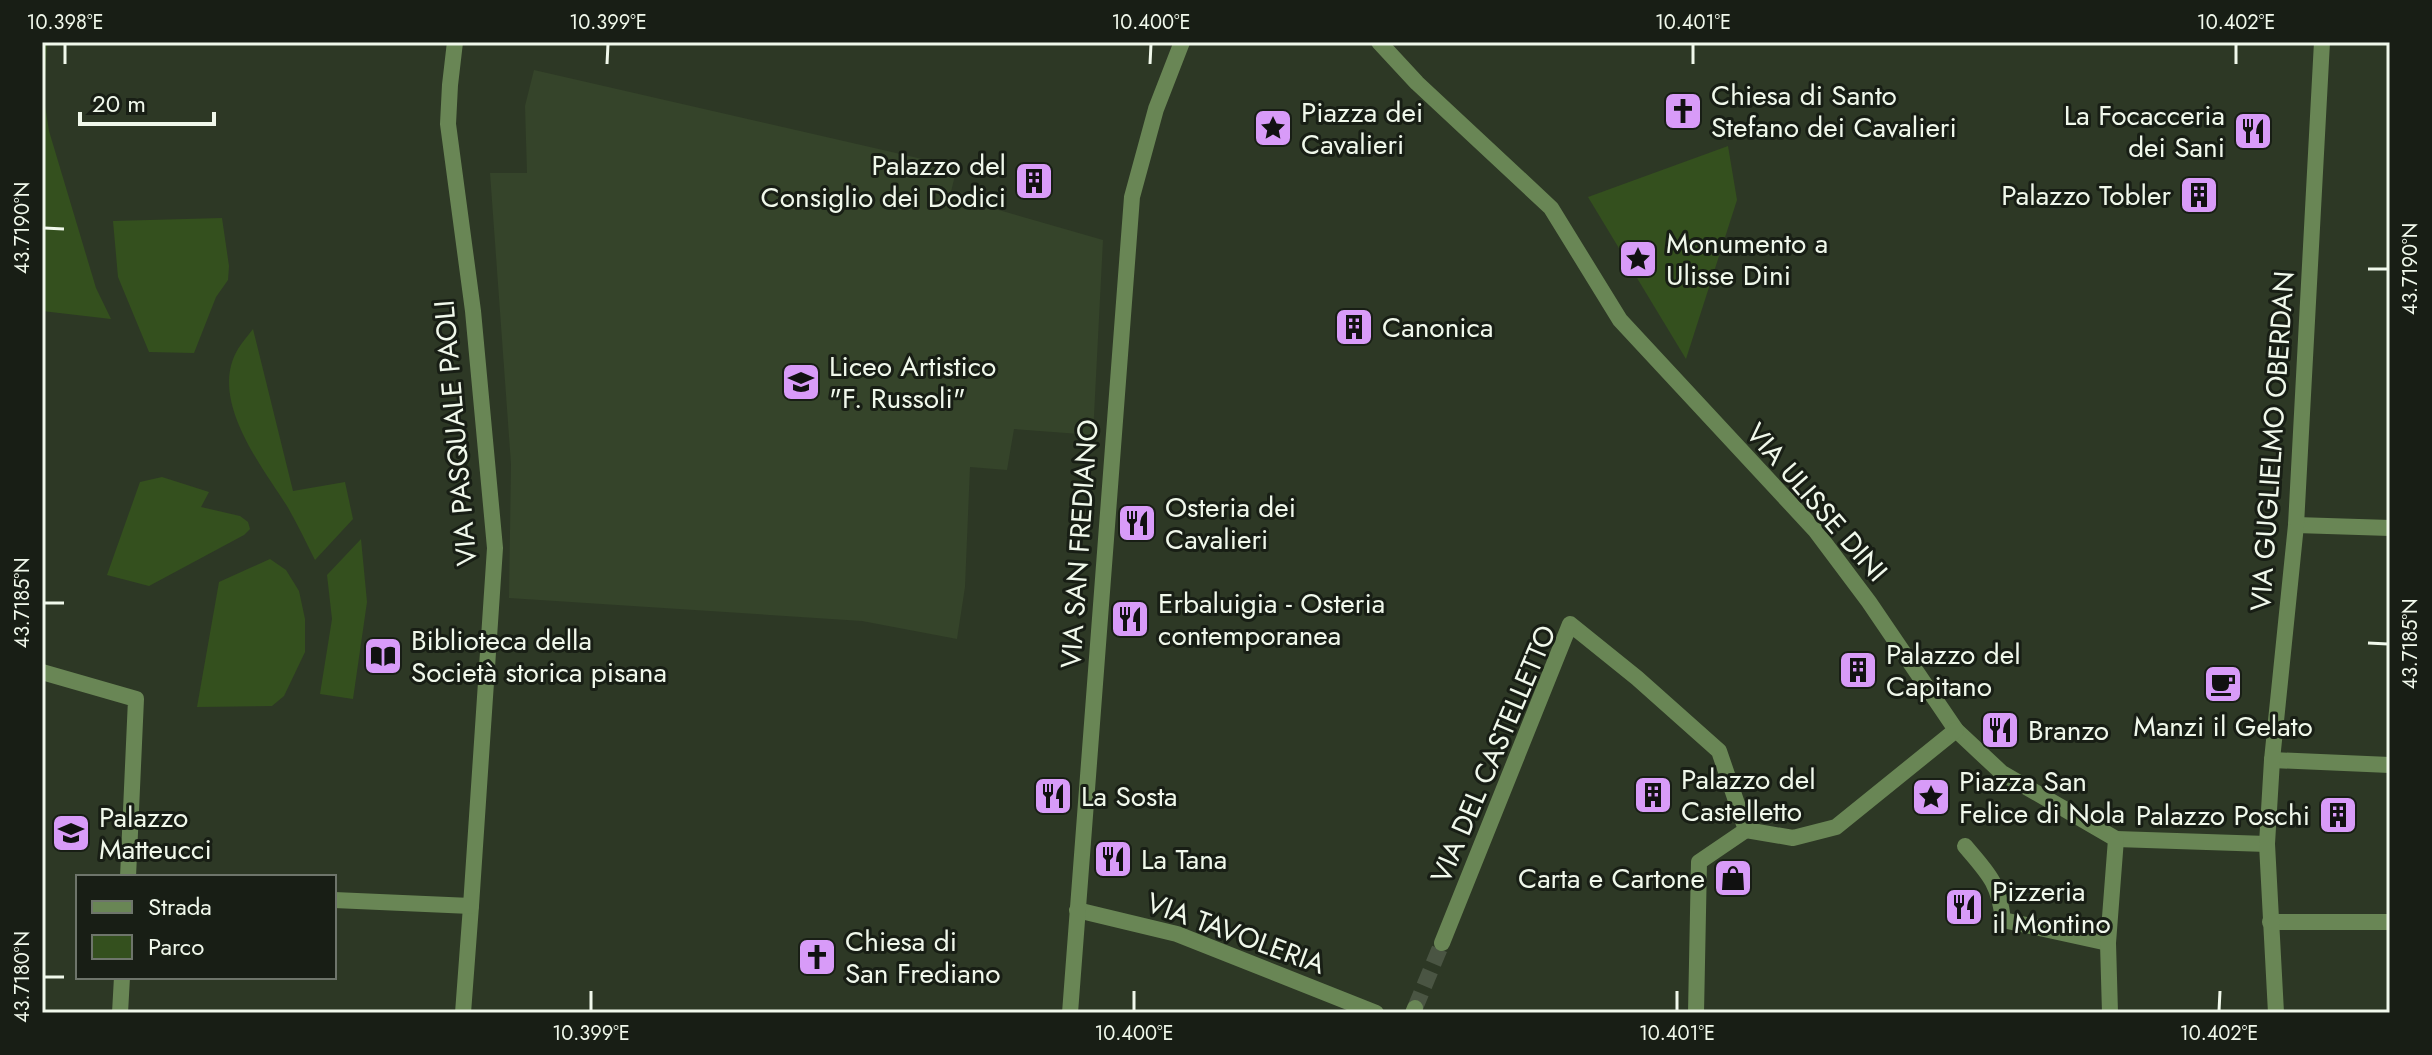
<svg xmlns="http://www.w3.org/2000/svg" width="2432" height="1055" font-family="Jost,sans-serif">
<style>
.built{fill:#35442a}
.green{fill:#34501e}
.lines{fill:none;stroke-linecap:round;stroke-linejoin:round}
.minor-tunnel{stroke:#4a5543;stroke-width:16;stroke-dasharray:16 8;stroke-linecap:butt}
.pedestrian{stroke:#698655;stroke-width:16}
.minor{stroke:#698655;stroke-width:16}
.ticks{fill:none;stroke:#f0f8eb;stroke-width:3}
.labels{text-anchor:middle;stroke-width:6;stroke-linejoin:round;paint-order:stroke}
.poi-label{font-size:28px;fill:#f0f8eb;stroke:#181e15;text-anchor:start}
.street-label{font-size:28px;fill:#f0f8eb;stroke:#181e15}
.neatline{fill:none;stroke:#f0f8eb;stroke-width:3}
.ticks-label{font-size:20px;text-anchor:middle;fill:#f0f8eb}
</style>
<rect width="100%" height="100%" fill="#2d3825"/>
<polygon class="built" points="534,70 957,167 950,196 1103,240 1093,435 1014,429 1007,470 970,467 965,587 957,639 862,621 509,598 511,464 490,173 527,173 525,106"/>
<g class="green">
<polygon points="42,42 47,42 44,99 49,131 96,288 111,319 42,311"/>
<polygon points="1728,146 1737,200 1686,359 1588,197"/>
<polygon points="222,218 229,266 228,280 216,297 194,353 149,352 118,277 113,221"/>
<path d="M253,329L293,491L345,482L353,519L315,560C306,542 297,523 287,506C261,465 208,399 238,349C242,342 248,336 253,329Z"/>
<polygon points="162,477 209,492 201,507 240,516 248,522 250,529 244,535 149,586 107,575 140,482"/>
<polygon points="361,539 367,602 353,699 320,694 332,619 327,575"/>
<polygon points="270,559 286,570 299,591 305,619 305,652 284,696 272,706 197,707 219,582"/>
</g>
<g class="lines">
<polyline class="minor-tunnel" points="1415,1008 1442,943"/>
<g class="pedestrian">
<polyline points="2296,525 2390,528"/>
<polyline points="2272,760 2390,765"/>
<polyline points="2116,839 2267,844"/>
<path d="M1965,846C1989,874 1999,883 2003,920L2108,943"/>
<polyline points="2270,922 2390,922"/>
<polyline points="120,1013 122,977"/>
<polyline points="463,1013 471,906"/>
<polyline points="2276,1013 2267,844 2272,760 2296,525 2322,42"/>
</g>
<g class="minor">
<polyline points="1379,42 1417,83 1551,208 1620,320 1815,530 1869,602 1956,730 2002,773 2116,839 2108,943 2110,1013"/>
<polyline points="42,672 136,699 128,877"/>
<polyline points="1746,830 1793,838 1836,827 1956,730"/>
<polyline points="334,900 471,906 495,548 473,311 448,124 450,85 455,42"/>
<polyline points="1077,910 1177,934 1376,1013"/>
<polyline points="1442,943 1570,624 1637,678 1719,751 1746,830 1699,862 1696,1013"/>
<polyline points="1070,1013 1132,197 1156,109 1182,42"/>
<polyline points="1413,1013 1415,1008"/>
</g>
</g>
<path class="ticks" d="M65,64V44M607,64L608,44M1150,64L1151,44M1693,64V44M2236,64V44M44,228L64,229M2368,269H2388M44,603H64M2368,643L2388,644M44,977H64M591,1011V991M1134,1011V991M1677,1011V991M2219,1011L2220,991"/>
<defs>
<symbol id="church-square" viewBox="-11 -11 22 22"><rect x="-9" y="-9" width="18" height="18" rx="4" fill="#d89bf8" stroke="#181e15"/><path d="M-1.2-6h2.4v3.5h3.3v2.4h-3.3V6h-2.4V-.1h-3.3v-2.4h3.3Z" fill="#111"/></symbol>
<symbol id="sight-square" viewBox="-11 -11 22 22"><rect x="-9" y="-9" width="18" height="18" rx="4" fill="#d89bf8" stroke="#181e15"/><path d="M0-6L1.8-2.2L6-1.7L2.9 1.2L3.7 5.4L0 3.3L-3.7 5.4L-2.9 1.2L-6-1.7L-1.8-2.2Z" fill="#111"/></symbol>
<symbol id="restaurant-square" viewBox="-11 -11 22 22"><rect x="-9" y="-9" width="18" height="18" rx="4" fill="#d89bf8" stroke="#181e15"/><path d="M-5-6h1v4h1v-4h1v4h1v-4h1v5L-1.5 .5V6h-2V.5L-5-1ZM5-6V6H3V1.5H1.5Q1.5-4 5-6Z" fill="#111"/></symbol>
<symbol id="building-square" viewBox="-11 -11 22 22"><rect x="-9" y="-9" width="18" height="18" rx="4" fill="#d89bf8" stroke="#181e15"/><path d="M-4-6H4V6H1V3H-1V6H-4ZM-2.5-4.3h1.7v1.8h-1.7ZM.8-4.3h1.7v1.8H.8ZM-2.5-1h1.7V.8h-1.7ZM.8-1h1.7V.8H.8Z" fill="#111"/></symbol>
<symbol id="school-square" viewBox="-11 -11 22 22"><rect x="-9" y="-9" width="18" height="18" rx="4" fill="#d89bf8" stroke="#181e15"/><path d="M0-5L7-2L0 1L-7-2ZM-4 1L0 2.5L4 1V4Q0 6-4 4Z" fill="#111"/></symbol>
<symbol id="library-square" viewBox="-11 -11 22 22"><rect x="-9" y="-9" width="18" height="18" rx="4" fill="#d89bf8" stroke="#181e15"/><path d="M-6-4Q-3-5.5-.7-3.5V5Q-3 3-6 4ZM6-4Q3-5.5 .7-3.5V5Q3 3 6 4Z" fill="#111"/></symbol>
<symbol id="cafe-square" viewBox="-11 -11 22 22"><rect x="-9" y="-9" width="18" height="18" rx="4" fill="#d89bf8" stroke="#181e15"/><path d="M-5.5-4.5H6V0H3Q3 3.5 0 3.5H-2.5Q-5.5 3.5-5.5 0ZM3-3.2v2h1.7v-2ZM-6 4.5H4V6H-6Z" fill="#111"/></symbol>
<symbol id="university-square" viewBox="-11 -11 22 22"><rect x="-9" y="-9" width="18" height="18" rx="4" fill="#d89bf8" stroke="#181e15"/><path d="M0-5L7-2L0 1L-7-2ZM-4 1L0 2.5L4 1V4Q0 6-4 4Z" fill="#111"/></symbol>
<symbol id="shop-square" viewBox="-11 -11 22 22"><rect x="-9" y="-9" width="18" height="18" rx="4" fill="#d89bf8" stroke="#181e15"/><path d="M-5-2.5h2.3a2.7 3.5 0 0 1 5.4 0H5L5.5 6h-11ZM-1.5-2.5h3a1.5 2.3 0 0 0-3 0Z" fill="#111"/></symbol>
</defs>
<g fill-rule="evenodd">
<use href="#church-square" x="1661" y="89" width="44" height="44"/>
<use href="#sight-square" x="1251" y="106" width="44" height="44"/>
<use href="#restaurant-square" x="2231" y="109" width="44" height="44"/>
<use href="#building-square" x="1012" y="159" width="44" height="44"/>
<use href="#building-square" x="2177" y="173" width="44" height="44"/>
<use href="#sight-square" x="1616" y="237" width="44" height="44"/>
<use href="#building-square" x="1332" y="305" width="44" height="44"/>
<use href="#school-square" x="779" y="360" width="44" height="44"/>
<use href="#restaurant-square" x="1115" y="501" width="44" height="44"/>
<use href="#restaurant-square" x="1108" y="597" width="44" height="44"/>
<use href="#library-square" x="361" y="634" width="44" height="44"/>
<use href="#building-square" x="1836" y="648" width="44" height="44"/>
<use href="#cafe-square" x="2201" y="662" width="44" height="44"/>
<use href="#restaurant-square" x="1978" y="708" width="44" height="44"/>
<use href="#building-square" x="1631" y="773" width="44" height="44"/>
<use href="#restaurant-square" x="1031" y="774" width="44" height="44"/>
<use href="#sight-square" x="1909" y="775" width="44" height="44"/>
<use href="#building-square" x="2316" y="793" width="44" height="44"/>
<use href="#university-square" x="49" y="811" width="44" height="44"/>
<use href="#restaurant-square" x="1091" y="837" width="44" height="44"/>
<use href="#shop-square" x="1711" y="856" width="44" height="44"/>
<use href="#restaurant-square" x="1942" y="885" width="44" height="44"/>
<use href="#church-square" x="795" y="935" width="44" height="44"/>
</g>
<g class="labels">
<g class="poi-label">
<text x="1711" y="105">Chiesa di Santo<tspan x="1711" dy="32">Stefano dei Cavalieri</tspan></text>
<text x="1301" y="122">Piazza dei<tspan x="1301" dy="32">Cavalieri</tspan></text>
<text x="2225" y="125" text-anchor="end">La Focacceria<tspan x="2225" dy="32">dei Sani</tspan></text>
<text x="1006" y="175" text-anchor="end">Palazzo del<tspan x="1006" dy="32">Consiglio dei Dodici</tspan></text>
<text x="2171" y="205" text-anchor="end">Palazzo Tobler</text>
<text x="1666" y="253">Monumento a<tspan x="1666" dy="32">Ulisse Dini</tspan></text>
<text x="1382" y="337">Canonica</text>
<text x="829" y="376">Liceo Artistico<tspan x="829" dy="32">"F. Russoli"</tspan></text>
<text x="1165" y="517">Osteria dei<tspan x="1165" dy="32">Cavalieri</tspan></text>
<text x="1158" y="613">Erbaluigia - Osteria<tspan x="1158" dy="32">contemporanea</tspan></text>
<text x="411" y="650">Biblioteca della<tspan x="411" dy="32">Società storica pisana</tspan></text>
<text x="1886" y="664">Palazzo del<tspan x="1886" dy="32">Capitano</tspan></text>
<text x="2223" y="736" text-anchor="middle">Manzi il Gelato</text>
<text x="2028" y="740">Branzo</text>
<text x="1681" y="789">Palazzo del<tspan x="1681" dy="32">Castelletto</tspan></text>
<text x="1959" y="791">Piazza San<tspan x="1959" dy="32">Felice di Nola</tspan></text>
<text x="1081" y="806">La Sosta</text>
<text x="2310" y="825" text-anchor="end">Palazzo Poschi</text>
<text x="99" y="827">Palazzo<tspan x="99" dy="32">Matteucci</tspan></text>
<text x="1141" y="869">La Tana</text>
<text x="1705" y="888" text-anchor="end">Carta e Cartone</text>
<text x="1992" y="901">Pizzeria<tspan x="1992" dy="32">il Montino</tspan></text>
<text x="845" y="951">Chiesa di<tspan x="845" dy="32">San Frediano</tspan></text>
</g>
<g class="street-label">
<text transform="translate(455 433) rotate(-95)" y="10">VIA PASQUALE PAOLI</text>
<text transform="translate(2272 441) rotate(-86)" y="10">VIA GUGLIELMO OBERDAN</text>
<text transform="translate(1817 502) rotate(49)" y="10">VIA ULISSE DINI</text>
<text transform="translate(1079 544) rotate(-86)" y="10">VIA SAN FREDIANO</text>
<text transform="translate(1493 754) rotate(-67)" y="10">VIA DEL CASTELLETTO</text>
<text transform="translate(1236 933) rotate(20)" y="10">VIA TAVOLERIA</text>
</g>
</g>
<rect width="2432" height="1055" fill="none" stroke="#181e15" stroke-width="88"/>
<rect x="76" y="875" width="260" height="104" fill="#181e15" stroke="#6e756b" stroke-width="2"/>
<rect x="92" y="901" width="40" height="12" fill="#698655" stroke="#6e756b" stroke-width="2"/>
<text x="148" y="915" font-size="24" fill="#f0f8eb">Strada</text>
<rect x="92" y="935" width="40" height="24" fill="#34501e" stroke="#6e756b" stroke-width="2"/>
<text x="148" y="955" font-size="24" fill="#f0f8eb">Parco</text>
<path d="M80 112v12h134v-12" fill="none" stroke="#f0f8eb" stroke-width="4"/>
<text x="92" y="112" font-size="24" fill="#f0f8eb" stroke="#181e15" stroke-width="6" paint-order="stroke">20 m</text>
<rect x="44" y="44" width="2344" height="967" class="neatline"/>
<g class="ticks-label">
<text x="65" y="29">10.398°E</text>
<text x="608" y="29">10.399°E</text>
<text x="1151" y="29">10.400°E</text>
<text x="1693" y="29">10.401°E</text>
<text x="2236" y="29">10.402°E</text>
<text transform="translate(22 228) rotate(-90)" y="7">43.7190°N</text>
<text transform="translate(2410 269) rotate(-90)" y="7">43.7190°N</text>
<text transform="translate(22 603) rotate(-90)" y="7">43.7185°N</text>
<text transform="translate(2410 644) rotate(-90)" y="7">43.7185°N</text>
<text transform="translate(22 977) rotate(-90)" y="7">43.7180°N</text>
<text x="591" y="1040">10.399°E</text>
<text x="1134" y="1040">10.400°E</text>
<text x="1677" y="1040">10.401°E</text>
<text x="2219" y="1040">10.402°E</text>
</g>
</svg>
